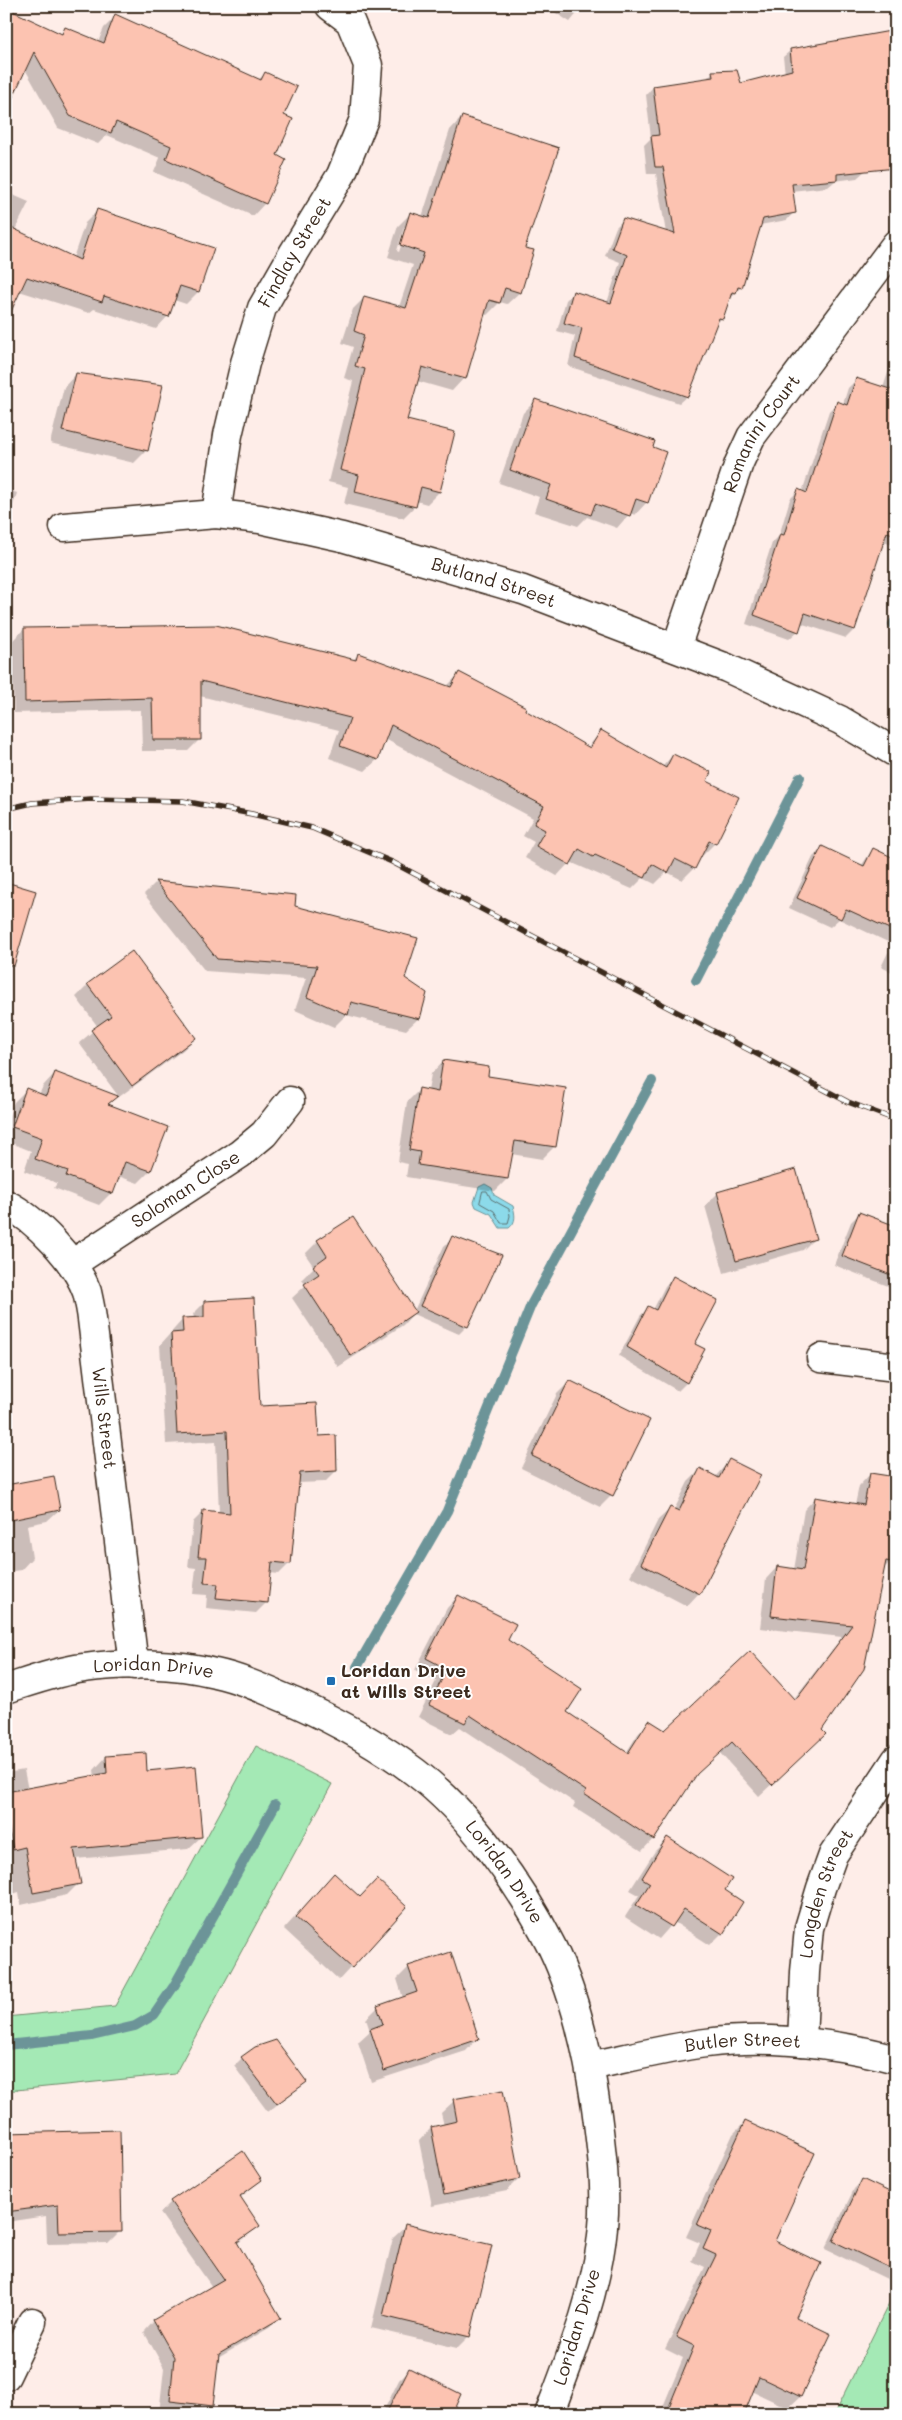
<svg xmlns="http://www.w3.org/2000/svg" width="902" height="2420" font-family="Mali,sans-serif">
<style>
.green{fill:#a4e9b5;stroke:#708a6a}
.water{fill:#8cdaea;stroke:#6c9498}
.shadow{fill:#0003;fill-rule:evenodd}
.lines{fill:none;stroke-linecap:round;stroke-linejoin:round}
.shore{stroke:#5b7070;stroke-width:1}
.stream{stroke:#6c9498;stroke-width:10}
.building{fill:#fcc3b1;stroke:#3b2a1e}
.minor-casing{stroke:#3b2a1e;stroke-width:31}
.minor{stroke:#fff;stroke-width:28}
.rail-casing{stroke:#3b2a1e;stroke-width:5.5}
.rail{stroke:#fff;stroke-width:4;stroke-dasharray:11;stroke-linecap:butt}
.poi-dot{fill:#1f6fb2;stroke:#fff;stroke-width:2}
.labels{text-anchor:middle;stroke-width:4;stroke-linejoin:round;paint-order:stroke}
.street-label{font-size:18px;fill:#3b2a1e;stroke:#fff}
.poi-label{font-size:18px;font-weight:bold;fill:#3b2a1e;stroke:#fff;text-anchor:start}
</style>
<rect width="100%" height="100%" fill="#feede8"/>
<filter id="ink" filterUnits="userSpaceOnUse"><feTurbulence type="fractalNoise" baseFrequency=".02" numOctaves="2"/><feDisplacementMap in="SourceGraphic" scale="10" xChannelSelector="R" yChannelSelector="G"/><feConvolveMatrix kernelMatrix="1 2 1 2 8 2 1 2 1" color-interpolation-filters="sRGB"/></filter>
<g filter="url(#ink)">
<g class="green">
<polygon points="256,1746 332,1784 175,2074 6,2091 6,2017 115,2006"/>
<polygon points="896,2289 896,2414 834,2414"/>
</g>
<path class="water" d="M485,1184L492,1188L494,1195L513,1206C515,1214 517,1222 509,1228H500L491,1214L476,1207L474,1202L479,1187Z"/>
<g class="shadow">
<polygon points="545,6 583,6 570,22"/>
<polygon points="6,9 60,35 66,29 98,42 104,28 116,16 258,80 265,74 283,115 265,203 253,216 154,172 160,158 107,135 98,144 58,128 25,69"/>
<polygon points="791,50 865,171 857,178 835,181 828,187 791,191 794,212 787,220 760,225 741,287 728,300 722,318 715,325 687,396 679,403 568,366 575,336 557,331 566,300 574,292 607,303 620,262 605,256 616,227 623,220 666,233 656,174 647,174 644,145 651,138 646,95 653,87 706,79 713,72 741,84 785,74 783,57"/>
<path d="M462,117L524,249L520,292L507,304L500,302L487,315L484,314L464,378L452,391L417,381L405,421L454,433L439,492L427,504L416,501L415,506L403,518L344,504L348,487L328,482L353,381L344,378L353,347L342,343L353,309L365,297L399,307L413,265L388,257L398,226L410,214L422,217L450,130ZM404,227H407L399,252L397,251Z"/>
<polygon points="6,192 29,202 15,230 73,258 85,223 97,211 212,249 198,292 186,304 174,300 168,316 156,329 94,309 89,313 19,291 6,312"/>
<polygon points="896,348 896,546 883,542 854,630 846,638 800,623 798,631 789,639 746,624 772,543 779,536 790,499 798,491 802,492 829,411 837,403 843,404 848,388 857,379 883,388"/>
<polygon points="6,365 14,366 6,417"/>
<polygon points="76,374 147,450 134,463 50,443 64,387"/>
<polygon points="535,401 647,502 635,515 630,513 617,528 587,517 578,526 534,512 539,497 499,483 523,413"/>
<polygon points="6,489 17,493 6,527"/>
<polygon points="24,629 353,660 359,654 447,686 460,673 587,748 601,732 662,767 673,755 705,782 715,843 703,855 701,854 694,868 682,880 667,872 655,884 643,878 632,889 570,862 557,876 525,858 534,842 523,836 533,818 385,739 377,760 365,771 329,758 339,730 200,696 200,739 188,751 142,751 141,710 14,713 12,641"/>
<polygon points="823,847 861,866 873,849 896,893 896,974 881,967 892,944 839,919 830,927 789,908 813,857"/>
<polygon points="156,882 294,896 293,907 404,979 419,1018 406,1030 346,1015 334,1027 295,1010 306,978 205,971 144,894"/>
<polygon points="88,985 195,1038 183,1050 119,1097 79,1043 98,1027 76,997"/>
<polygon points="443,1061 486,1077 564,1089 554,1147 542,1159 511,1154 507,1179 495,1191 406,1177 408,1164 398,1162 407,1102 419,1090 428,1091 431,1074"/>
<polygon points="55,1073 116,1096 108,1105 166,1128 150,1171 138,1183 118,1176 111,1193 99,1205 54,1188 57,1183 24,1171 31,1151 6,1141 6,1123 14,1102 26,1090 39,1095 43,1086"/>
<polygon points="718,1193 815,1238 803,1250 724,1273 705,1206"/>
<polygon points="860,1213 896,1227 896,1289 834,1265 851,1222"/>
<polygon points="353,1218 414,1311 444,1246 453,1238 467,1326 459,1334 413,1314 403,1325 338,1367 292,1298 306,1285 302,1279 314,1267 305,1254 318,1241"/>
<polygon points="673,1278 694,1345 703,1350 686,1383 678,1391 619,1356 640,1316 648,1308 653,1310 665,1286"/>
<polygon points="204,1303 258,1407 317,1437 336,1471 325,1482 297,1483 290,1563 279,1574 270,1573 267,1602 256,1613 206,1608 207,1595 193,1594 196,1568 188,1567 193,1522 204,1511 219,1513 216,1441 166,1444 160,1345 183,1319 194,1318 193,1314"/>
<polygon points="569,1382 612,1495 600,1507 521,1468 557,1394"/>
<polygon points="729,1461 699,1593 687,1606 630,1576 658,1520 671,1508 674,1510 688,1482 700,1470 715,1477"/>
<polygon points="870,1474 891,1561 882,1570 821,1730 813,1746 759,1796 719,1752 694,1775 653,1839 642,1851 573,1807 575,1803 460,1727 452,1734 418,1717 436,1681 415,1670 447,1608 458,1596 506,1640 565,1712 626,1753 638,1734 650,1722 665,1732 793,1700 842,1637 760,1628 766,1579 777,1567 794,1570 804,1510 815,1498 855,1505 859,1486"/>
<polygon points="6,1486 59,1510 47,1521 27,1525 32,1558 21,1570 6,1572"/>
<polygon points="106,1757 146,1772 201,1837 188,1849 75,1859 79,1883 67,1895 21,1905 19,1892 6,1896 6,1773 24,1770 28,1790 95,1777 94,1770"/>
<polygon points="667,1839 724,1891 722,1933 710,1945 674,1922 659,1939 625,1917 639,1895 630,1890 655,1851"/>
<polygon points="322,1887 360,1898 406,1907 339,1980 284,1929"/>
<polygon points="409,1967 478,2038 466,2051 371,2082 358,2042 370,2031 366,2019 378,2007 403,1998 397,1979"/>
<polygon points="242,2058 305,2082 268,2112 234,2066"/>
<polygon points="454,2101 519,2179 507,2191 432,2206 419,2141 431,2128 444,2126 441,2113"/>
<polygon points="745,2122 773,2242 795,2318 830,2335 800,2397 788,2408 752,2391 743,2414 660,2414 683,2358 665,2349 705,2267 692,2261 700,2243 686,2237 733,2134"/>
<polygon points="6,2134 120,2231 108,2243 47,2244 46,2216 6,2222"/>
<polygon points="261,2180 240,2198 258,2226 237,2244 280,2318 269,2328 218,2358 210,2414 159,2414 164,2368 144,2332 154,2321 212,2287 160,2213 171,2202"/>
<polygon points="863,2180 896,2196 896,2274 889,2280 825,2249 854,2189"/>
<polygon points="406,2226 469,2336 457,2348 371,2328 393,2238"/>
<polygon points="409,2370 450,2414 382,2414 399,2380"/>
</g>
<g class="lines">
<polygon class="shore" points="483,1191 487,1191 491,1199 509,1209 510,1216 508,1223 501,1223 494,1211 480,1203"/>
<g class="stream">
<polyline points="893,624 896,620"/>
<polyline points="696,980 800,777"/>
<polyline points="357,1667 447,1511 531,1305 652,1081"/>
<polyline points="6,2045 92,2036 135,2026 154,2015 174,1986 275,1805"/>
</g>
</g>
<g class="building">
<polygon points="6,8 62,34 65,27 104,43 115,14 261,80 265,72 297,87 284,115 293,119 277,155 286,160 266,204 166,159 171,146 116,122 111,133 70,116 34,52 6,112"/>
<polygon points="896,30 896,168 837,174 837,180 792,184 796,213 763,219 742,288 738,287 736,293 732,292 723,319 719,318 688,397 575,358 582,328 564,323 573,291 611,303 627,255 612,248 623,218 675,234 663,167 655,167 651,136 659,135 653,86 713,77 712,71 737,70 741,83 792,70 790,49"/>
<polygon points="462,116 559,148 525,248 534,250 521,293 505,288 500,303 489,300 466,379 422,367 407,420 455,432 440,492 421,487 416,507 355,492 359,475 340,470 365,369 355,366 364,335 354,331 364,296 406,308 424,253 400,245 410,212 429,218"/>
<polygon points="97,209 214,248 199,292 180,286 169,317 104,296 102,302 27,277 6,322 6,225 80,260"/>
<polygon points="76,373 163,385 148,451 62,431"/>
<polygon points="856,378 896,391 896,535 887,532 855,630 805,613 799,632 754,615 780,534 784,535 798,489 807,493 837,401 847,405"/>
<polygon points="535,399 655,441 653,447 666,452 648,503 636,499 630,516 595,504 591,515 546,499 551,485 510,470"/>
<polygon points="216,625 356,660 358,653 451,687 459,672 526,707 525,710 590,748 601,730 666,768 673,754 711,772 707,781 739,797 716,844 709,841 695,869 675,859 668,873 652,864 645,878 595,855 593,857 579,849 570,865 536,846 545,830 534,824 544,806 391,725 378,760 340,746 350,718 201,681 201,740 153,740 152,698 25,702 24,628"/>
<polygon points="822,846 864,866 873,848 896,859 896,932 846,909 841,919 797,898"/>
<polygon points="155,881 296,895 295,906 418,938 405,978 427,993 420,1019 351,1002 348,1015 307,997 317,966 217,959"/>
<polygon points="6,882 36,891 14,966 6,965"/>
<polygon points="132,951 196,1038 132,1086 91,1030 111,1016 87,984"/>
<polygon points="443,1060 489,1067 488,1076 566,1088 556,1147 515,1141 508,1179 418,1165 420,1152 409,1150 419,1088 438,1092"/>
<polygon points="55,1072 118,1096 108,1104 168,1127 151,1171 125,1162 113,1194 66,1176 68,1171 35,1159 42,1138 12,1127 26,1088 46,1096"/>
<polygon points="796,1169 816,1239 736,1261 717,1192"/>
<polygon points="859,1212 896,1226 896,1277 842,1256"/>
<polygon points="353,1217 416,1312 351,1356 304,1284 319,1274 313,1266 327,1256 317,1240"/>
<polygon points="452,1236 502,1255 468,1327 420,1306"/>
<polygon points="673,1276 718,1300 695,1344 705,1349 687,1383 627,1347 648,1306 656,1310"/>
<polygon points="254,1298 260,1406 317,1403 319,1436 336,1435 337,1471 300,1473 291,1564 272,1562 268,1603 216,1598 218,1584 204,1583 207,1557 198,1557 203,1510 230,1513 227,1431 177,1434 171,1333 183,1332 182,1318 204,1317 204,1301"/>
<polygon points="569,1380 650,1420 613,1496 532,1456"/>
<polygon points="729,1459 761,1475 700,1594 641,1564 670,1507 679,1511 700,1468 719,1478"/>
<polygon points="870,1473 896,1477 896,1542 892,1562 886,1561 864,1669 822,1730 826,1734 772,1785 732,1742 697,1774 654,1840 584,1794 586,1791 470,1715 465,1723 429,1705 447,1669 426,1658 458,1595 516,1624 508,1640 582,1689 567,1712 628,1753 649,1720 665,1730 750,1651 795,1700 852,1625 771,1616 777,1566 803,1570 815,1497 864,1505"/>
<polygon points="54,1476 60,1510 6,1521 6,1485"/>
<polygon points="146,1753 147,1771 196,1766 202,1837 74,1849 81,1884 33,1893 25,1847 13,1850 6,1812 6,1792 107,1773 106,1756"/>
<polygon points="667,1837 732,1879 725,1890 743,1902 723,1934 684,1909 672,1927 636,1905 650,1883 642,1878"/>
<polygon points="334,1873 360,1897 377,1879 407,1907 352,1968 295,1917"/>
<polygon points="451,1952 479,2039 384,2071 370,2029 383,2024 377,2006 417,1992 408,1966"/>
<polygon points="276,2040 307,2082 277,2104 241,2057 255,2047"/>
<polygon points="503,2090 520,2179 444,2195 431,2127 457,2121 453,2099"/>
<polygon points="745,2121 815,2153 775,2241 821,2263 796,2317 831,2334 801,2397 759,2377 744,2414 666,2414 694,2346 676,2337 716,2255 703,2249 711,2231 697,2225"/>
<polygon points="120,2130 122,2232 59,2233 58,2205 6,2212 6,2133"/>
<polygon points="243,2151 262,2180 240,2196 260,2226 237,2242 281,2318 219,2354 213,2406 170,2401 174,2357 153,2320 224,2279 170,2201"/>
<polygon points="862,2179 896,2195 896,2271 833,2241"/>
<polygon points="405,2224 492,2245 470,2337 383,2316"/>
<polygon points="409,2368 461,2394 452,2414 386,2414"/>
</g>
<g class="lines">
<defs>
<g id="minor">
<path id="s1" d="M216,514L228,435L245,363L262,308L294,252L341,175L364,119L368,65L350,21L330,6"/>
<path id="s2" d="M64,527L216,514L260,519L342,537L523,590L727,668L840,720L896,753"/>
<path id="s3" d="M676,648L739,463L751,437L896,244"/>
<path id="s4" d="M6,1204C36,1219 76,1261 87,1292C89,1301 91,1310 92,1319L134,1665"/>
<path id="s5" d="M72,1264L240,1154L264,1134L290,1101"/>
<polyline points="821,1358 896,1367"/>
<path id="s6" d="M6,1689C31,1681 58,1671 84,1668C125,1662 175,1663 215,1673C243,1679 270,1692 296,1703C338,1722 378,1744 415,1772C469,1812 522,1887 552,1947C576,1997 588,2052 596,2107C601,2146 607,2187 603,2227C597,2292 572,2354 549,2414"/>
<path id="s7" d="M802,2042L805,1972L809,1928L821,1888L833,1855L896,1760"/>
<path id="s8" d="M590,2066C628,2058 667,2048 706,2043C769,2035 835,2043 896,2059"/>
<polyline points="6,2376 32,2322"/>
</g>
</defs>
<use href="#minor" class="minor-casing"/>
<use href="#minor" class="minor"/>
<defs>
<polyline id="rail" points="6,809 32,803 91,799 183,801 252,814 312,828 392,862 848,1102 896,1120"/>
</defs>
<use href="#rail" class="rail-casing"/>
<use href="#rail" class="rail"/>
</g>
</g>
<rect class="poi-dot" x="326" y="1676" width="10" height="10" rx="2.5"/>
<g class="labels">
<g class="street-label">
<text dy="6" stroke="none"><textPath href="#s1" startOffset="276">Findlay Street</textPath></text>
<text dy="6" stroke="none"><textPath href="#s3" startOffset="232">Romanini Court</textPath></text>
<text dy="6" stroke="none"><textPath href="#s2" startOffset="439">Butland Street</textPath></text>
<text dy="6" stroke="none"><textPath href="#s5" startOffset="136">Soloman Close</textPath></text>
<text dy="6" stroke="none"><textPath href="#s4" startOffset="249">Wills Street</textPath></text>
<text dy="6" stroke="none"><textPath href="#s6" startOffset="151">Loridan Drive</textPath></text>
<text dy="6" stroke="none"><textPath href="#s6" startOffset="572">Loridan Drive</textPath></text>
<text dy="6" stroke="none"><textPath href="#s7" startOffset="152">Longden Street</textPath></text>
<text dy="6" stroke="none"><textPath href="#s8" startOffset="155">Butler Street</textPath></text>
<text transform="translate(577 2327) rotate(-73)" y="6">Loridan Drive</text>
</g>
<g class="poi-label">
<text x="341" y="1677">Loridan Drive<tspan x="341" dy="21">at Wills Street</tspan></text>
</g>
</g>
<rect width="902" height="2420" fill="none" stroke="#fff" stroke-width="25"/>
<rect x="12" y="12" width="877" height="2395" fill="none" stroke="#3b2a1e" stroke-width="2" filter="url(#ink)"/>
</svg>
